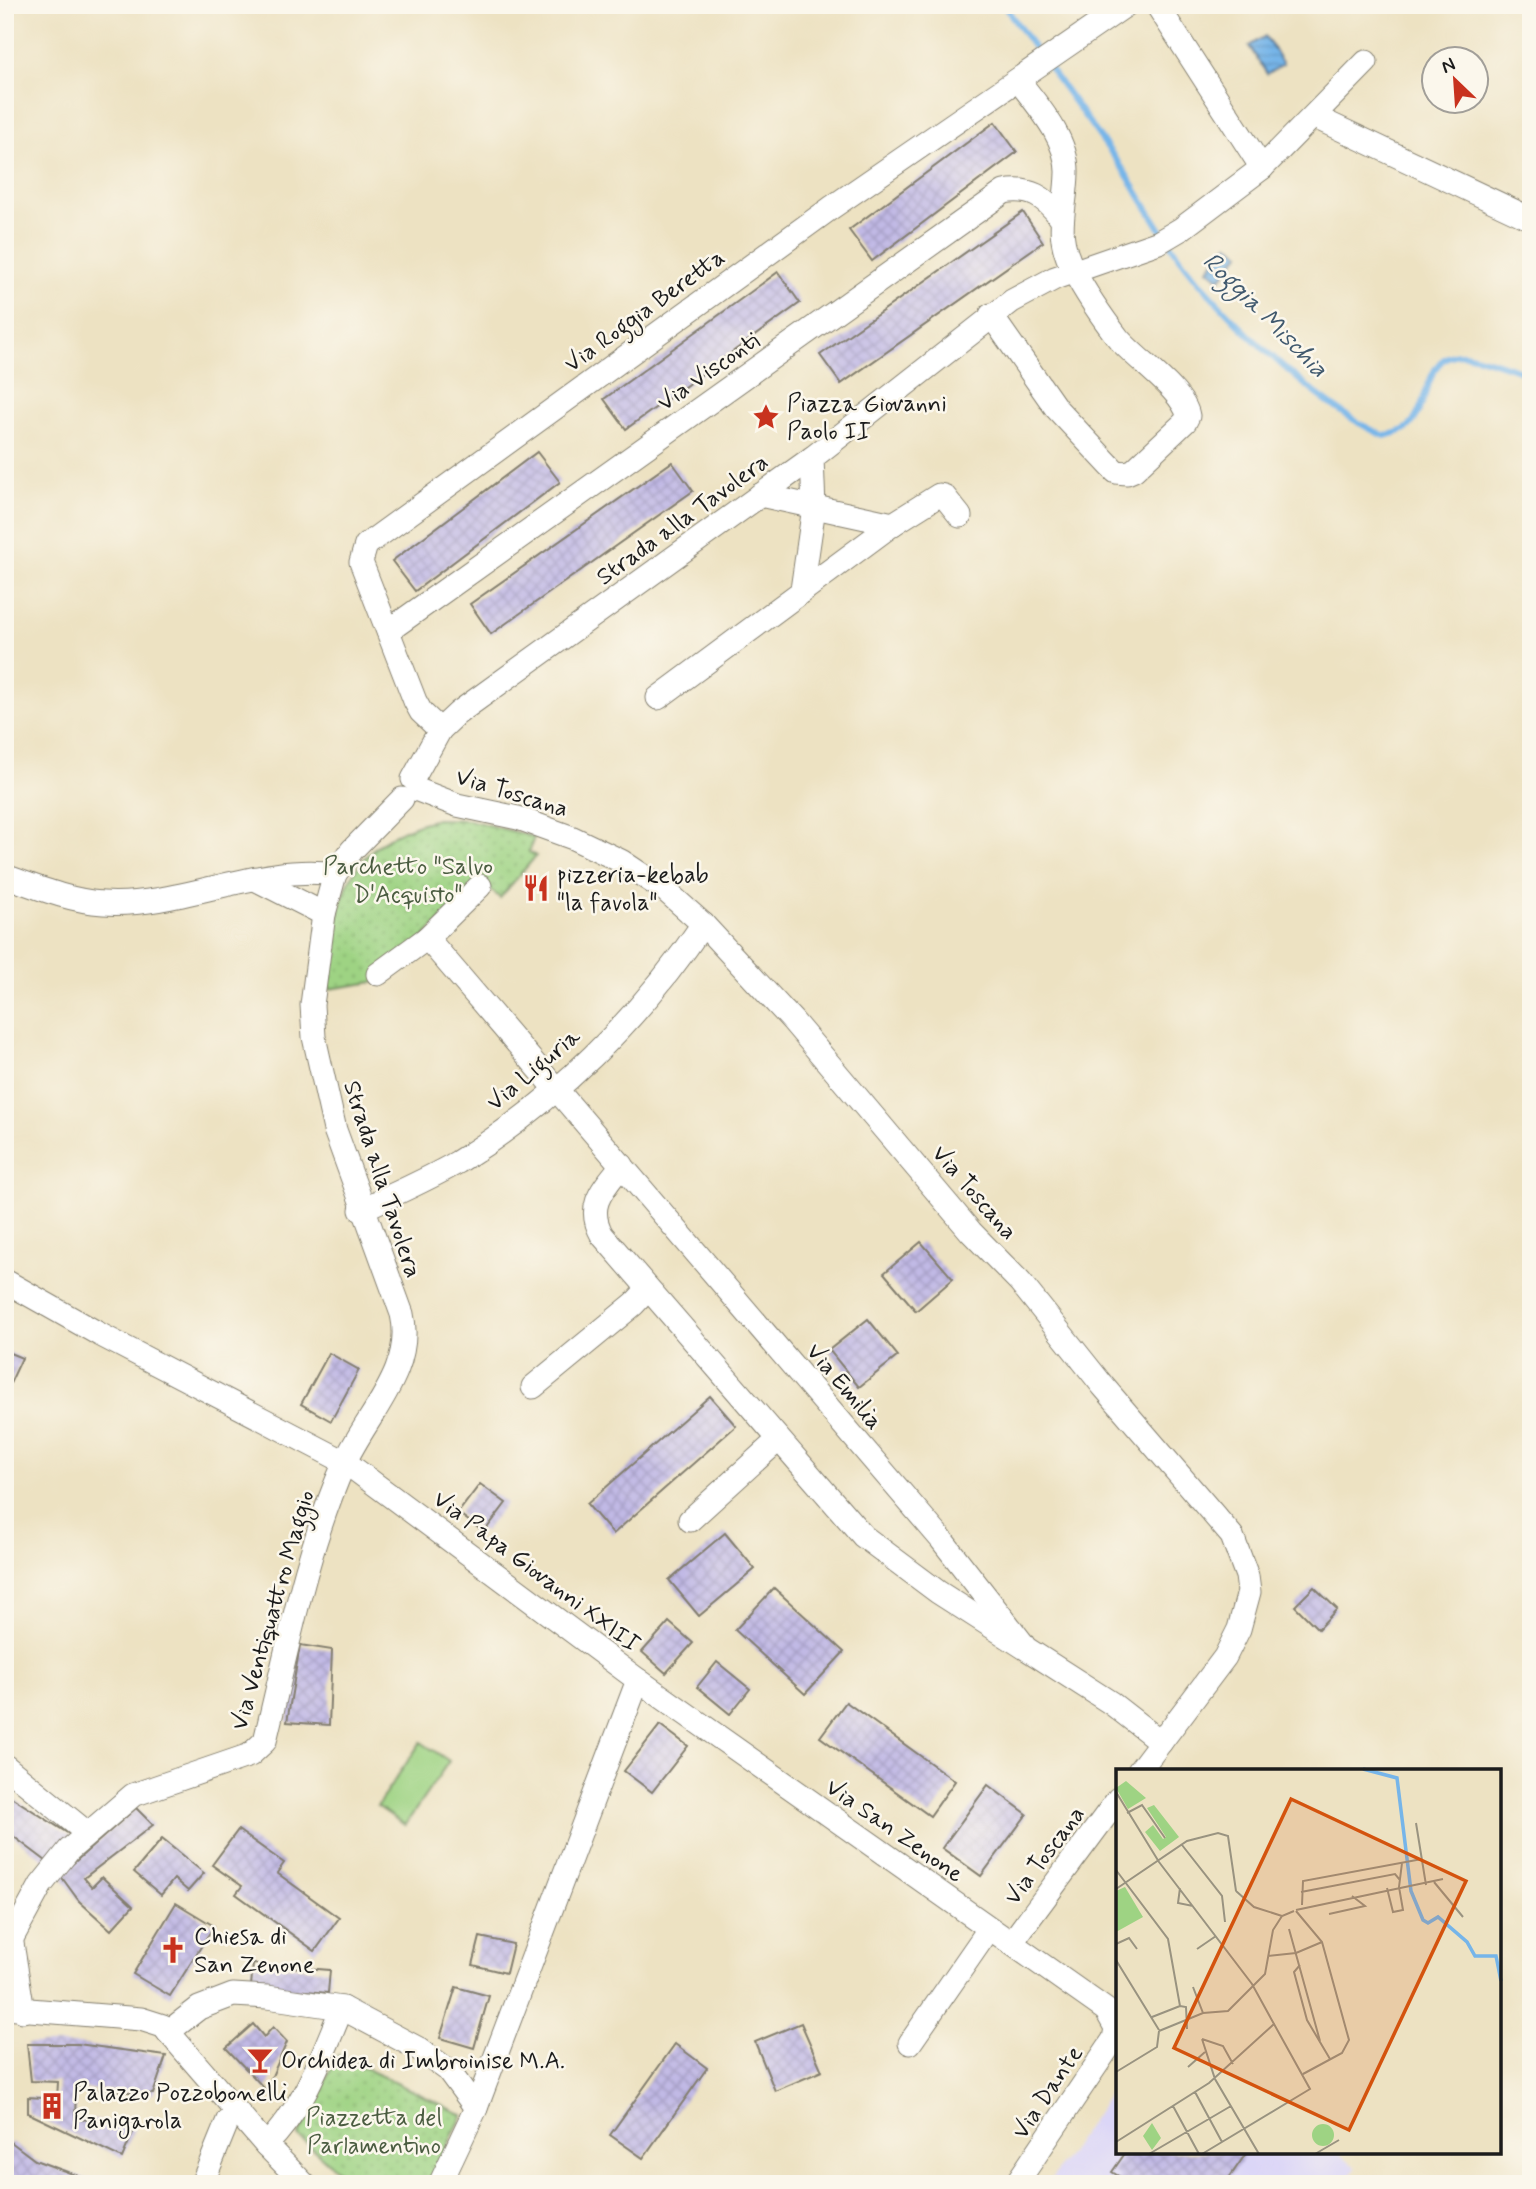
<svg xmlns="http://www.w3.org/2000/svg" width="1536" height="2189" font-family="Mynerve,sans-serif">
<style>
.built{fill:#dbd6f7}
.grass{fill:url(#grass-dots);stroke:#5d7850;stroke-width:2}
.pitch{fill:#9ed383;stroke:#5d7850;stroke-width:2}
.water{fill:url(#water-rules);stroke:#496882;stroke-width:2}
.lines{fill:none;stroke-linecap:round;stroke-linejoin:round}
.stream{stroke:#76b5e9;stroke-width:6}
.building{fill:url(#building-cross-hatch)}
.street-casing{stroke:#847f6f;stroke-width:25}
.street{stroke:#fff;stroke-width:23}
.labels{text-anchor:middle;stroke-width:5;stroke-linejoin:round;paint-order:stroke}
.street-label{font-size:24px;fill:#1c1c1c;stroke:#fbf7ec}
.poi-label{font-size:24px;fill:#1c1c1c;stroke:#fbf7ec;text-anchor:start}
.park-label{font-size:24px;fill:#4a5c40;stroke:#fbf7ec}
.water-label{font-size:26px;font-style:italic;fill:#40596e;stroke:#fbf7ec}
.inset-river{fill:none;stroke:#76b5e9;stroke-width:3.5}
.inset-road{fill:none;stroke:#999380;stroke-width:2}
.view{fill:#d4530e;fill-opacity:0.15;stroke:#d4530e;stroke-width:3.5}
.inset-edge{fill:none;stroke:#1c1c1c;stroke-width:3.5}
</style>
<defs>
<pattern id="grass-dots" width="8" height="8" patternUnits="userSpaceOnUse" patternTransform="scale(1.75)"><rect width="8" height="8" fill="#9ed383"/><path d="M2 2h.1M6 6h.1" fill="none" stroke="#88b571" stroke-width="1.8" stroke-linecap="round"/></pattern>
<pattern id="water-rules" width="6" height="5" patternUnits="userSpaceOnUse" patternTransform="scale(1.75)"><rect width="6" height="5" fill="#76b5e9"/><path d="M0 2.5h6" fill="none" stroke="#669bc7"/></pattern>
<pattern id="building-cross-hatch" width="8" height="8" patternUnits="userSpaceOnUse" patternTransform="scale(1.75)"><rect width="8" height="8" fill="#c1b9e5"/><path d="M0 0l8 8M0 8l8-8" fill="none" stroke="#a59ec4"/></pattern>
</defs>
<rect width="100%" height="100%" fill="#fbf7ec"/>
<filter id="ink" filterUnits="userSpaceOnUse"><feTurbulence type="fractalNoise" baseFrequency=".0143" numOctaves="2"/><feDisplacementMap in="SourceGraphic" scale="14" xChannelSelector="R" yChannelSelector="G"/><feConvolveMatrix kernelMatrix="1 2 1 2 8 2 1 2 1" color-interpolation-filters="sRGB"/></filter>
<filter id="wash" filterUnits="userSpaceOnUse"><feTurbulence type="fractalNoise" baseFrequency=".00686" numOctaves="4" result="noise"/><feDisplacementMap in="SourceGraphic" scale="28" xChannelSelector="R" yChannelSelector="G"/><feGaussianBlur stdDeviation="1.57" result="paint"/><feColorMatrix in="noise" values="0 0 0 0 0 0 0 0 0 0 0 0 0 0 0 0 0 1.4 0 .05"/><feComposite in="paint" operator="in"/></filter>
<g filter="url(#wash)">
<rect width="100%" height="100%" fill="#ede2c2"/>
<polygon class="built" points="1118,2081 1118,2152 1336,2152 1356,2167 1346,2180 1351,2184 1048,2184"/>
<g class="grass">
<path d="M436,819L469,820L534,837L529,852L536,856L500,898L480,881L380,981L329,989C338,902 339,844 436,819Z"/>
<polygon points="338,2055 463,2115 428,2184 353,2184 298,2136"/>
</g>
<polygon class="pitch" points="421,1742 449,1761 405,1825 377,1806"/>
<g class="water">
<polygon points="1265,36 1283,64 1267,74 1249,46"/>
<polygon points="1228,244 1241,253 1220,279 1208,269"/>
</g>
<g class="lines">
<g class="stream">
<polyline points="1004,5 1041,58"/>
<polyline points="1048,66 1123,169 1163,233"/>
<path d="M1169,242C1207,302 1320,410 1385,436C1391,434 1401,432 1406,429C1432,410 1421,354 1462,354C1480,355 1512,369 1531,374"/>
</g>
</g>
<g id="blocks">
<g class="building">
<polygon points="995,122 1017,152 872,261 849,230"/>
<polygon points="1023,212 1043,242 841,384 820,355"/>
<polygon points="778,272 800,303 626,429 604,399"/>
<polygon points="537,452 560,482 415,591 392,561"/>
<polygon points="672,462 693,491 491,634 470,604"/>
<polygon points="921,1242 953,1279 916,1311 884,1273"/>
<polygon points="868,1319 898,1356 859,1387 829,1350"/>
<polygon points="5,1351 22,1358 7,1390 5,1389"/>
<polygon points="329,1353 359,1370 331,1421 301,1404"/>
<polygon points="710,1396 736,1426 613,1534 587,1504"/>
<polygon points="480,1484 506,1503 484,1532 458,1513"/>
<polygon points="725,1533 755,1569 699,1616 669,1580"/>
<polygon points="1314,1587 1337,1609 1318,1629 1295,1606"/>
<polygon points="774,1588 844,1652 805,1694 735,1630"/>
<polygon points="669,1622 693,1643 666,1673 642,1652"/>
<polygon points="300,1645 332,1650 329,1725 287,1722"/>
<polygon points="717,1662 750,1689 730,1714 697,1687"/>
<polygon points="846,1702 955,1781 930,1816 820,1737"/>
<polygon points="660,1725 688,1746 652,1792 624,1771"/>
<polygon points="988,1785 1027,1814 981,1876 942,1848"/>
<polygon points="5,1793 72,1836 46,1861 5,1830"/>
<polygon points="136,1808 153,1825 84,1878 92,1887 102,1877 133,1906 111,1930 79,1901 60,1875"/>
<polygon points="238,1830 284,1863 277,1873 339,1918 315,1951 236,1894 242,1886 212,1865"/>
<polygon points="162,1839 204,1873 188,1891 174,1879 161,1895 134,1872"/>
<polygon points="176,1903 214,1926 170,1996 133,1974"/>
<polygon points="480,1937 513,1944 506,1973 473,1965"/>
<polygon points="253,1964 330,1970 328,1993 251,1986"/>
<polygon points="456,1987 489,1996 474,2048 440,2038"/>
<polygon points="801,2023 822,2071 775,2091 755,2042"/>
<polygon points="253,2024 264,2037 273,2027 287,2042 266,2090 226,2048"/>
<polygon points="27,2044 78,2044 166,2056 153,2094 76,2088 75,2119 137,2123 122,2158 28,2113 28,2097 57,2099 58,2082 31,2081"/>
<polygon points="675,2044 707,2068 643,2158 610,2135"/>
<polygon points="11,2142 35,2160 100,2184 9,2184 5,2181 5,2152"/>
<polygon points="1126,2152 1247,2152 1225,2184 1115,2184 1120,2177 1112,2172"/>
</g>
</g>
</g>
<g filter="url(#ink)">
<use href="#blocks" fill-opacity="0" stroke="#847f6f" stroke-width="2"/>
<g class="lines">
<defs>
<g id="street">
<polyline points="1157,5 1262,168"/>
<polyline points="1315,117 1531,219"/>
<path d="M991,315L1056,408L1116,472L1127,473L1134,470L1185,422L1188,416C1184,391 1135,359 1118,338C1102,317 1086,294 1074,271C1053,232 1066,213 1067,173C1068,139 1038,106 1018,80"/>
<polyline points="893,524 939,495 944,496 960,516"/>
<polyline points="802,590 814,507 812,458"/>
<path d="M388,631L1004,192C1030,187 1045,197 1060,217"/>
<polyline points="658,698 893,524 760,495"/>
<polyline points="440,730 421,712 415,701 361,562 366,545 831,208 1126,5"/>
<polyline points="413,779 440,730 458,713 812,458 1012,301 1055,278 1159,242 1181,229 1262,168 1366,62"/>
<polyline points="418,790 457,805 518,818 573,838 621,861 666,891 703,924 792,1020 971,1232 1020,1282 1103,1386 1232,1536 1247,1576 1249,1592 1239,1629 1225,1657 1139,1771"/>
<path d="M5,876C36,887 70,901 103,903C181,908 258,863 335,874"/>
<polyline points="257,880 324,914"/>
<polyline points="427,938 941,1539 1023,1644"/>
<polyline points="378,974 427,938 480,886"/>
<path d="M622,1165C604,1188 585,1205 602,1235L863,1536L938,1592L1111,1703L1161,1742"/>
<path d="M361,1210C394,1194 427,1180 458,1162C554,1103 640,1018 703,924"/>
<polyline points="5,1281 99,1334 345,1462 638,1680 476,2108 440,2184"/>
<polyline points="533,1387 634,1304 648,1289"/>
<polyline points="690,1520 778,1440"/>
<polyline points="638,1680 1106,2010 1116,2028 1114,2039 1016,2184"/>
<polyline points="5,1766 87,1833"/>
<polyline points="7,1936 12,1943 23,2011"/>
<polyline points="1012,1942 1118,1799"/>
<path d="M5,1951L41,1885L69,1850L133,1795L250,1755L265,1741C288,1647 305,1553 344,1464C366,1415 415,1371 402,1314L335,1130L314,1037L312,1005L324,914L335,874L352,850L402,799"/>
<polyline points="5,2008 141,2019 163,2026 266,2145 304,2184"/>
<polyline points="168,2032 199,2008 233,1995 267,1997 342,2008 419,2049 448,2070 476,2108"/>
<polyline points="910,2043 989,1929"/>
<path d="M266,2145C305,2107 321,2057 342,2008"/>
<polyline points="202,2184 228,2120 236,2111"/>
</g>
</defs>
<use href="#street" class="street-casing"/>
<use href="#street" class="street"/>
</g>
</g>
<defs>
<symbol id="sight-bare" viewBox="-9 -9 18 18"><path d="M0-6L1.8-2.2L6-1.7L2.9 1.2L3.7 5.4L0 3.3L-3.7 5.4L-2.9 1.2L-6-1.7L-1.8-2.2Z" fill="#c8321e" stroke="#fbf7ec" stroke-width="2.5" paint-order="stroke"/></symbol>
<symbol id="restaurant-bare" viewBox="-9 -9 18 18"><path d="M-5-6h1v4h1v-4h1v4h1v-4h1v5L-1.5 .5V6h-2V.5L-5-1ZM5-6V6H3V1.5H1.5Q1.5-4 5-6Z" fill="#c8321e" stroke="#fbf7ec" stroke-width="2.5" paint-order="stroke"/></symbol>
<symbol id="church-bare" viewBox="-9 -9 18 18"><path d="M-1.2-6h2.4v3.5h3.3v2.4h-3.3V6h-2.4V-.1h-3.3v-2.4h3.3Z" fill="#c8321e" stroke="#fbf7ec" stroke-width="2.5" paint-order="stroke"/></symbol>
<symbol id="bar-bare" viewBox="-9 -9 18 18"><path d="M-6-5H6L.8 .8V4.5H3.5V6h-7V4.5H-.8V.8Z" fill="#c8321e" stroke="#fbf7ec" stroke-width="2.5" paint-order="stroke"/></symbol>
<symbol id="building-bare" viewBox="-9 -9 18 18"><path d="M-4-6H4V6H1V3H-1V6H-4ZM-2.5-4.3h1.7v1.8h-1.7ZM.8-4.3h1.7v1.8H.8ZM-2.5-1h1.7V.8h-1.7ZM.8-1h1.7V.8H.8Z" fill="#c8321e" stroke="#fbf7ec" stroke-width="2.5" paint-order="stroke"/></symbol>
</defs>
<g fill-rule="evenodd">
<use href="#sight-bare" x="747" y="398" width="38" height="38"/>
<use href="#restaurant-bare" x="517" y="869" width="38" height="38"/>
<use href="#church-bare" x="154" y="1931" width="38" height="38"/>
<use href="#bar-bare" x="241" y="2041" width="38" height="38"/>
<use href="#building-bare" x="33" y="2087" width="38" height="38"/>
</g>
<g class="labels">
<g class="street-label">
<text transform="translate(644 310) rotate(-36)" y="8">Via Roggia Beretta</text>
<text transform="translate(708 371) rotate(-35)" y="8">Via Visconti</text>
<text transform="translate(682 519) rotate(-36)" y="8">Strada alla Tavolera</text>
<text transform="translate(512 792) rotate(17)" y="8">Via Toscana</text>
<text transform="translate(533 1069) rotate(-40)" y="8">Via Liguria</text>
<text transform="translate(383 1179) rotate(72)" y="8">Strada alla Tavolera</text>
<text transform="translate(975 1192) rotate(49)" y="8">Via Toscana</text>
<text transform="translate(845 1386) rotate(50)" y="8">Via Emilia</text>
<text transform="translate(537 1571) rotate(37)" y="8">Via Papa Giovanni XXIII</text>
<text transform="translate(272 1610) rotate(-74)" y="8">Via Ventiquattro Maggio</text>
<text transform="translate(895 1830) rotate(35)" y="8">Via San Zenone</text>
<text transform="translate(1044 1855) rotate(-53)" y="8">Via Toscana</text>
<text transform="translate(1047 2092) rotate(-56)" y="8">Via Dante</text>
</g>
<g class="poi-label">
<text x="787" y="411">Piazza Giovanni<tspan x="787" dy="28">Paolo II</tspan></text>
<text x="557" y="882">pizzeria-kebab<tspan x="557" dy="28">"la favola"</tspan></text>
<text x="194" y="1944">Chiesa di<tspan x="194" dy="28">San Zenone</tspan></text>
<text x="281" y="2068">Orchidea di Imbroinise M.A.</text>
<text x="73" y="2100">Palazzo Pozzobonelli<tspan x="73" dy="28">Panigarola</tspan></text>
</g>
<g class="park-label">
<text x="408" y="874">Parchetto "Salvo<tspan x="408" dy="28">D'Acquisto"</tspan></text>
<text x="374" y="2125">Piazzetta del<tspan x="374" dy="28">Parlamentino</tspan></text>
</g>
<g class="water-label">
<text transform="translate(1266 314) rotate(45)" y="9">Roggia Mischia</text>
</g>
</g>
<g transform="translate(1116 1769)">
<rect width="385" height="385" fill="#ede2c2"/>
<path d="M10,12L30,29L12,40L0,19ZM38,36L63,68L44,82L29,63L37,56L47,70L50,68L31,39ZM9,118L27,148L0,163V122ZM36,354L45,369L36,381L27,367ZM196 366a11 11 0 1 1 22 0a11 11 0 1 1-22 0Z" fill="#9ed383"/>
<path class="inset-river" d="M247,0L281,9L295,122L307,151L312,154L322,148L351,173L359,187H380L385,212"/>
<path class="inset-road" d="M0,23L43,93L136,215L158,255L93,314L0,373M11,44L26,36L49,69M300,54L310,116M66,76L106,127L109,153M0,101L52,170L64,237M318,113L347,148M64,119L62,134L77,137M271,119L277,143L287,141L283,118L286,94M0,120L71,72L102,64L112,67L120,122M120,122L138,138L166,147M185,123L279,105L284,111M186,136L187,112L306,90M180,141L327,110M180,142L206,173L233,271L226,284L187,305M213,145L249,137L236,127M173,160L204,272M0,175L13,169L21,180M81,180L100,167M152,187L180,184L206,173M0,191L43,261M184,196L178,203L191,251L214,290M77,218L87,244M64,237L70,238L71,260M36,248L64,237M43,262L87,244L112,242L149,205L157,161L166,147L178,142M86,270L99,310L143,385M86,270L107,277L117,295M72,298L89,283M0,303L41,278L43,262M79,323L106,373M57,337L83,385M33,385L115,337M86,385L194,320L158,255M199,385L223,371"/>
<path class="view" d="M175,30L350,112L233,361L58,279Z"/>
<rect width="385" height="385" class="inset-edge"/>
</g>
<rect width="1536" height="2189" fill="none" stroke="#fbf7ec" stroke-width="28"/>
<g transform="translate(1455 80) rotate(335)"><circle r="33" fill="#fbf7ec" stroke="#a29f99" stroke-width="2"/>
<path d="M0-5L12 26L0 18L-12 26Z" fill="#c8321e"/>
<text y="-10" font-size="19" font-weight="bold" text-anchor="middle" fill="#1c1c1c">N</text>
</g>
</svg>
